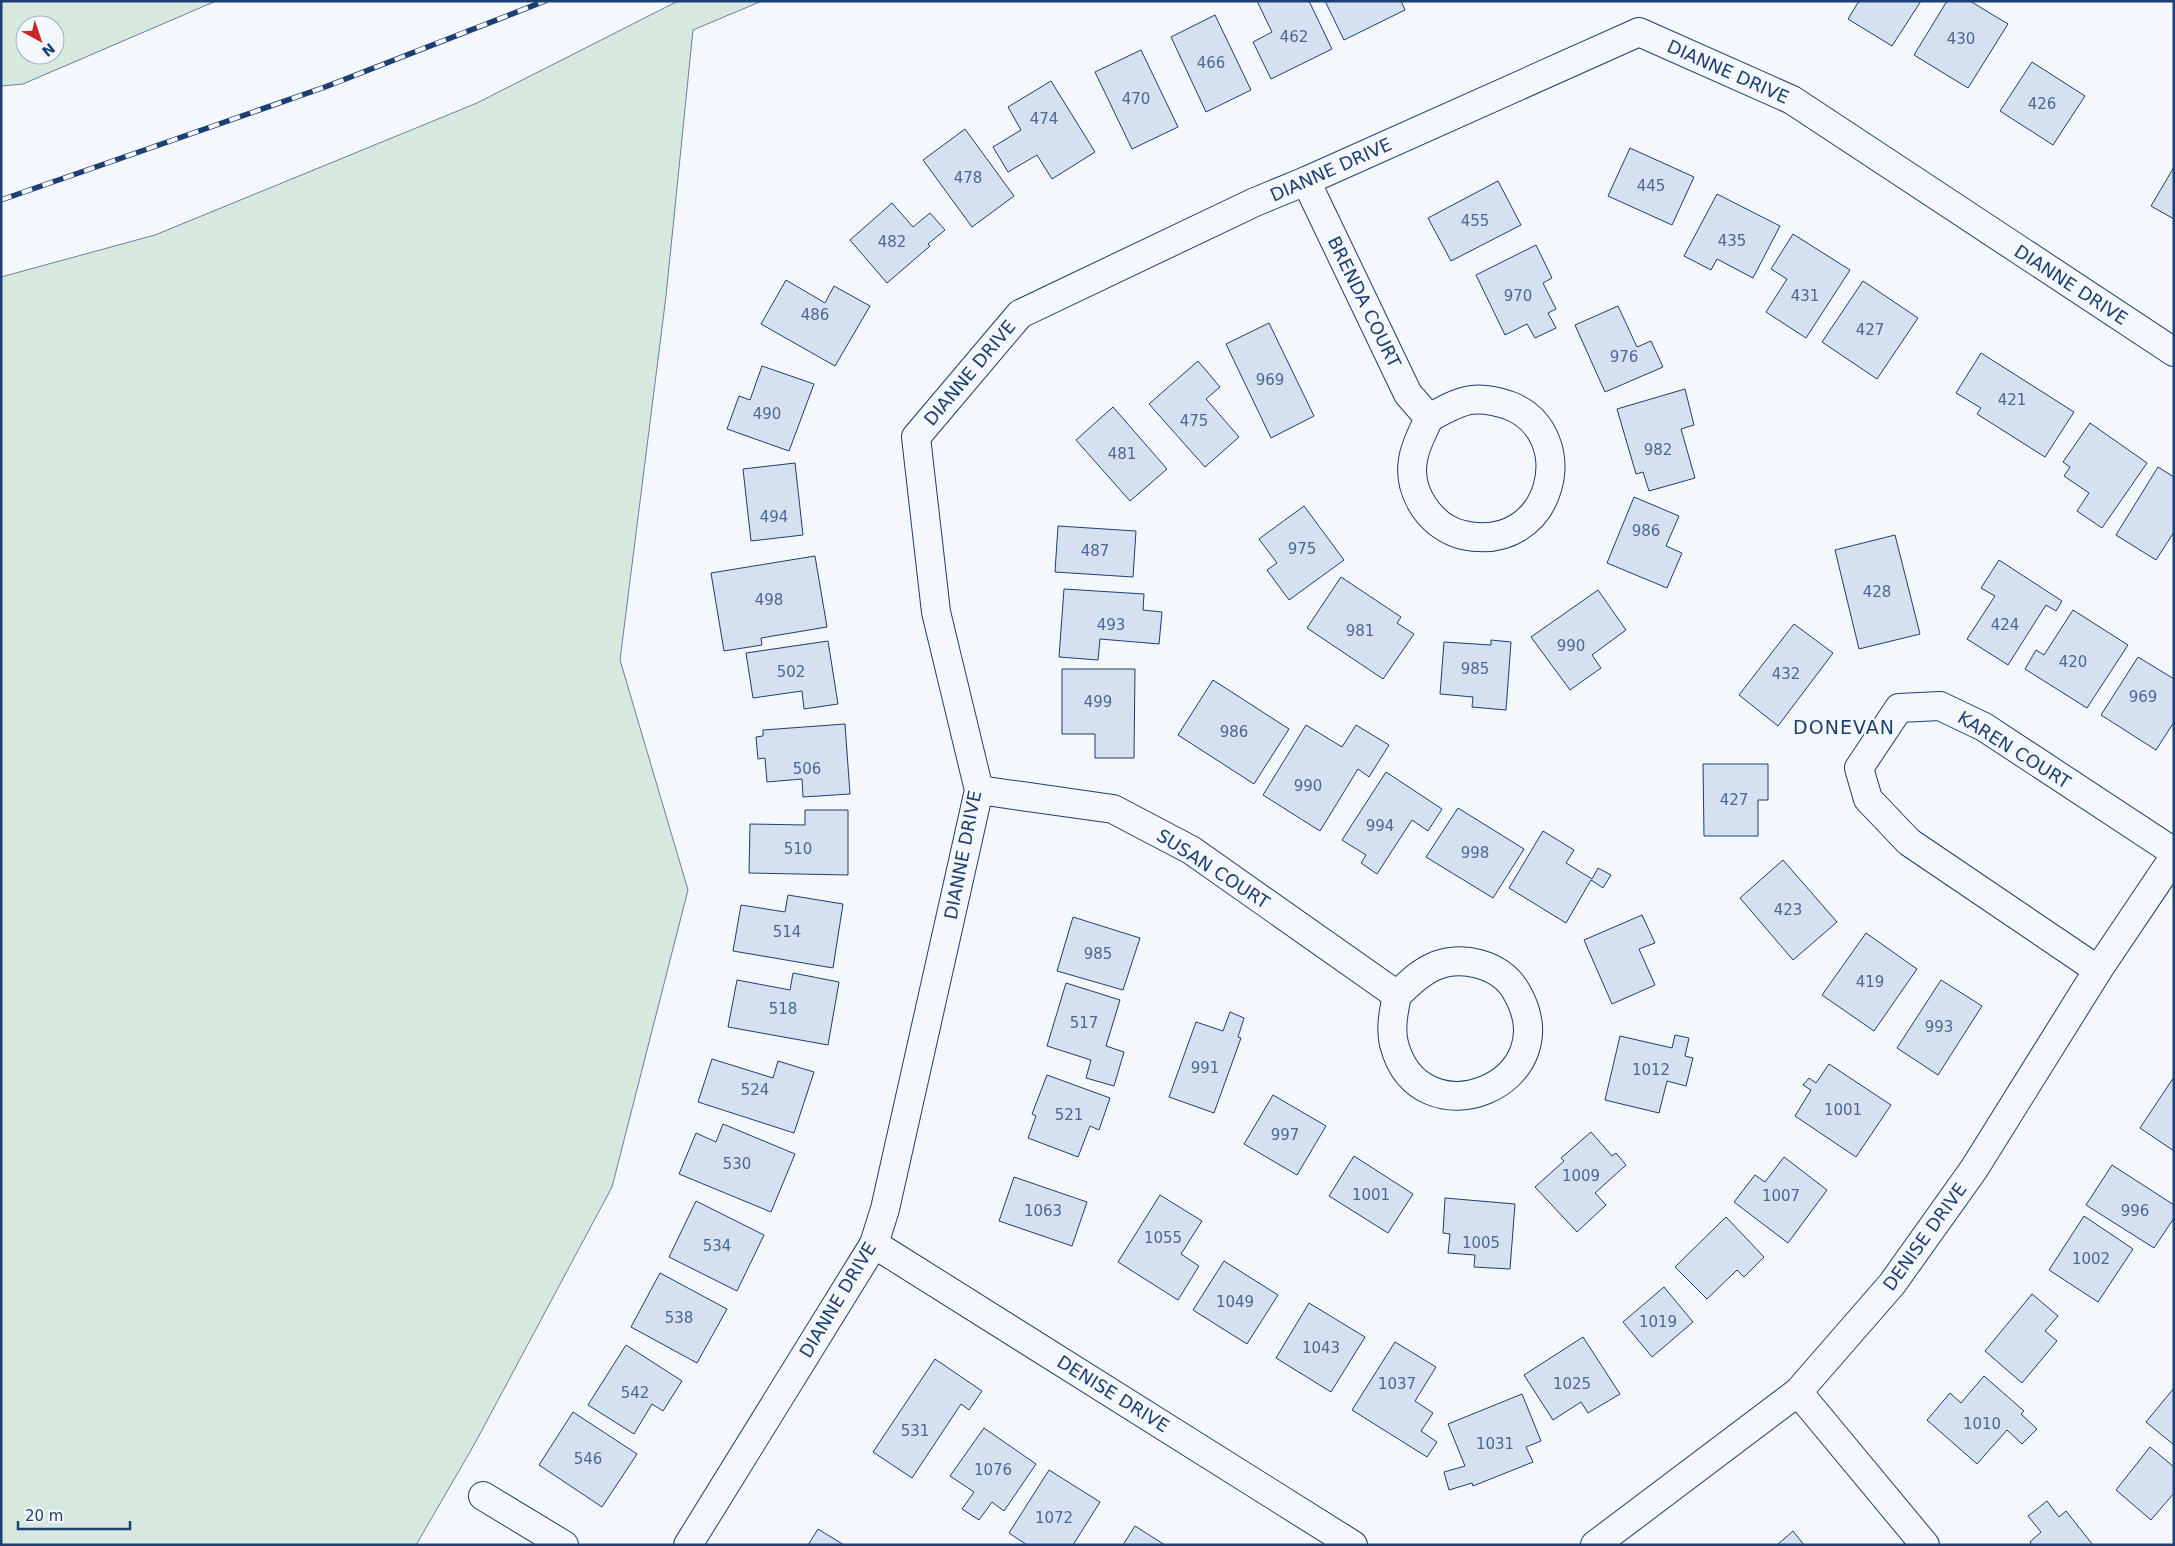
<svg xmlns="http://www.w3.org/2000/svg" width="2175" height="1546" font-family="'DejaVu Sans',sans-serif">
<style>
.green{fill:#d7e8df;stroke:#687fa3;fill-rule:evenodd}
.building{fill:#d5e0f0;stroke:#1d3f73}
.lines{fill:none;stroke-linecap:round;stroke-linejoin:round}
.minor-casing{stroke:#1d3f73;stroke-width:30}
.minor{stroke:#f4f7fb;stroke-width:28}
.rail-casing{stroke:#1d3f73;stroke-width:5.5}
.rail{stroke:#f4f7fb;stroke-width:4;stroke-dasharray:11;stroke-linecap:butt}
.labels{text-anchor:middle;stroke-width:4;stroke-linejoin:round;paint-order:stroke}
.number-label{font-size:15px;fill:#4b6792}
.street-label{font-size:18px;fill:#1d3f73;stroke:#f4f7fb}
.neighbourhood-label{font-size:19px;letter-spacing:1px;fill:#1d3f73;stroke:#f4f7fb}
</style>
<rect width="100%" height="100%" fill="#f4f7fb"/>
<g class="green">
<path d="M1,1H216L23,84L1,86ZM25,25H55V55H25Z"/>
<polygon points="678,1 762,1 693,30 666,296 620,660 688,890 612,1187 474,1445 416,1545 1,1545 1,277 155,235 477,103"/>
</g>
<g class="building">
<polygon points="1257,1 1309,1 1332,49 1271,79 1253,42 1272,32"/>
<polygon points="1325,1 1401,1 1405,10 1344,40"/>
<polygon points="1859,1 1921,1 1892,46 1848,19"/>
<polygon points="1947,1 1970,1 2008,24 1968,88 1914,55"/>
<polygon points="1215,15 1251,90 1206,112 1171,37"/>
<polygon points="1141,50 1178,127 1132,149 1095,72"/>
<polygon points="2032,62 2085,96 2053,145 2000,111"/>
<polygon points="1051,81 1095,152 1052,179 1037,155 1008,172 993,147 1021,130 1008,107"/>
<polygon points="965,129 1014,196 972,227 923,160"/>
<polygon points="1630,148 1694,177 1672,225 1608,196"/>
<polygon points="2174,167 2174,219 2151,206"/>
<polygon points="1498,181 1521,225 1451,261 1428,218"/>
<polygon points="1717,194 1780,226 1753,278 1717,259 1711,270 1684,256"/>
<polygon points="892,203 913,227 930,213 945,230 928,244 930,246 887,283 850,240"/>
<polygon points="1793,234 1850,270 1806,338 1766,312 1787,279 1771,269"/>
<polygon points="1536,245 1552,278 1543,283 1556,309 1548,313 1556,328 1535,338 1527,324 1505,335 1476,275"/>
<polygon points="786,280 825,303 834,286 870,306 835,366 761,324"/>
<polygon points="1863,281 1918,318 1877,379 1822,342"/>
<polygon points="1618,306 1637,347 1651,341 1663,367 1605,392 1575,325"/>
<polygon points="1269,323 1314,416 1271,438 1226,344"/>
<polygon points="1981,353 2074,412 2045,457 1977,414 1981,408 1956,393"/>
<polygon points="1198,361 1220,387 1206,399 1239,437 1205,467 1149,404"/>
<polygon points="762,366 814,384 789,451 727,429 739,396 750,400"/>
<polygon points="1685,389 1694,425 1681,429 1695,478 1649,491 1643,472 1636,474 1617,409"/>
<polygon points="1113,407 1167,469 1130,501 1076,440"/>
<polygon points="2090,423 2147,463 2102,528 2077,511 2089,493 2064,476 2070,467 2063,462"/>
<polygon points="795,463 803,535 751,541 743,469"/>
<polygon points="2158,467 2174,477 2174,532 2156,560 2116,535"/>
<polygon points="1634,497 1679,516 1666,546 1682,553 1667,588 1607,563"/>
<polygon points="1304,506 1344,560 1289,600 1267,570 1277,563 1259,539"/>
<polygon points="1058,526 1136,531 1133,577 1055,572"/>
<polygon points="1895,535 1920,634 1859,649 1835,550"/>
<polygon points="815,556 827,627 761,638 762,645 724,651 711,573"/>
<polygon points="1999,560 2062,601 2056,611 2046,605 2008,665 1967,639 1995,596 1981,588"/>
<polygon points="1341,577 1401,617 1397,623 1414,634 1383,679 1307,628"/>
<polygon points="1064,589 1144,594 1143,610 1162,612 1159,644 1100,639 1098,660 1059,657"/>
<polygon points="1598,590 1626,630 1592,655 1601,668 1570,690 1531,637"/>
<polygon points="2073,610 2128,645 2087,708 2025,669 2036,650 2044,655"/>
<polygon points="1794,624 1833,653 1778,726 1739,695"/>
<polygon points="1491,640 1511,642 1506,710 1472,707 1473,697 1440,694 1444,642 1491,645"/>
<polygon points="828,641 838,704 804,709 802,691 753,698 746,653"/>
<polygon points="2138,657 2174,679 2174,722 2156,750 2101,715"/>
<polygon points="1062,669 1135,669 1134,758 1095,758 1095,734 1062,734"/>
<polygon points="1213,680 1289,729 1254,784 1178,735"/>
<polygon points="845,724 850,794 803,797 802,779 767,782 765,758 758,759 756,737 763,736 763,730"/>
<polygon points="1306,725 1342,747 1356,725 1389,745 1369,777 1358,769 1320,831 1263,795"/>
<polygon points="1703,764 1768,764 1768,800 1758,800 1758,836 1704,836"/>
<polygon points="1386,772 1442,809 1428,831 1412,820 1377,874 1361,863 1366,855 1342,840"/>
<polygon points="1458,808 1524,849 1493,898 1426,857"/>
<polygon points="805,810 848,810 848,875 749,873 750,824 805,825"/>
<polygon points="1543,831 1574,850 1566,863 1592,879 1598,868 1611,875 1603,888 1591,880 1566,923 1509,888"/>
<polygon points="1783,860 1837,922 1793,960 1740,898"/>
<polygon points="788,895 843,904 833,968 733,951 741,905 785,912"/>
<polygon points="1642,915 1655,943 1639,949 1655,985 1612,1004 1584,940"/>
<polygon points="1073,917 1140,938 1123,990 1057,971"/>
<polygon points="1866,933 1917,969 1874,1031 1822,995"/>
<polygon points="793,973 839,982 828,1045 728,1027 737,980 790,990"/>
<polygon points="1941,980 1982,1006 1938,1075 1897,1048"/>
<polygon points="1066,983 1120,1000 1106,1046 1124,1052 1114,1086 1086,1078 1091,1060 1047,1046"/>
<polygon points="1230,1012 1244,1018 1238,1037 1241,1038 1214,1113 1169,1097 1196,1022 1223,1031"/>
<polygon points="1675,1035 1689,1038 1685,1056 1693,1058 1686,1086 1667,1081 1659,1113 1605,1100 1620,1036 1672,1048"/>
<polygon points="712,1059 773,1078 778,1061 814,1072 794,1133 698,1102"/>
<polygon points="1829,1064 1891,1105 1856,1157 1795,1116 1811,1090 1803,1085 1809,1078 1816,1083"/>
<polygon points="1047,1075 1110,1098 1099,1130 1090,1126 1078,1157 1028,1138 1036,1116 1032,1114"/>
<polygon points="2174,1077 2174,1151 2140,1128"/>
<polygon points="1273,1095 1326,1126 1297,1175 1244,1144"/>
<polygon points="723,1124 795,1154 771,1212 679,1174 696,1133 716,1142"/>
<polygon points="1591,1132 1612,1156 1616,1153 1626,1165 1595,1193 1606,1205 1577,1232 1535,1187 1564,1161 1561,1158"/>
<polygon points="1354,1156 1413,1194 1388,1233 1329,1196"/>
<polygon points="1784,1157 1827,1190 1788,1243 1734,1202 1755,1175 1765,1182"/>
<polygon points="2112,1165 2174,1205 2174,1218 2154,1248 2086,1205"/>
<polygon points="1014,1177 1087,1202 1072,1246 999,1221"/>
<polygon points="1160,1195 1202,1221 1181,1254 1199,1266 1178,1300 1118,1262"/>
<polygon points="1445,1198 1515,1204 1510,1269 1474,1267 1475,1255 1448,1253 1450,1234 1443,1233"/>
<polygon points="696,1201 764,1235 737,1291 669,1257"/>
<polygon points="2084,1216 2133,1249 2098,1302 2049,1270"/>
<polygon points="1726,1217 1764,1257 1744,1277 1737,1270 1707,1299 1675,1267"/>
<polygon points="1224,1261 1278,1295 1247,1344 1193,1310"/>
<polygon points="660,1273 727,1309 697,1363 631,1327"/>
<polygon points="1664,1287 1693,1322 1652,1357 1623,1322"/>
<polygon points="2032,1294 2058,1316 2045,1331 2057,1341 2022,1383 1985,1351"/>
<polygon points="1309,1303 1365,1337 1331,1392 1276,1358"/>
<polygon points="1583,1337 1620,1394 1588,1413 1581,1402 1553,1420 1524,1375"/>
<polygon points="1395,1342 1436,1367 1415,1401 1433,1413 1421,1431 1437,1442 1427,1457 1352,1410"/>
<polygon points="626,1345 682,1381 663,1411 652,1404 634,1434 588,1405"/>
<polygon points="935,1359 982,1391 969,1410 961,1404 912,1478 873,1452"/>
<polygon points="1984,1376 2024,1411 2021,1414 2037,1429 2022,1444 2007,1430 1977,1464 1927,1420 1950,1393 1961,1403"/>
<polygon points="2174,1388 2174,1445 2146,1422"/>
<polygon points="1522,1394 1541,1441 1526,1447 1533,1462 1473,1486 1472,1483 1449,1490 1444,1472 1465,1466 1448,1424"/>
<polygon points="573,1412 637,1454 602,1507 539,1465"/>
<polygon points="984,1428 1036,1464 1004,1511 992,1502 979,1520 962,1509 974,1492 950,1476"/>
<polygon points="2150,1447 2174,1467 2174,1493 2151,1520 2116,1490"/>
<polygon points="1049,1470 1100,1502 1073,1545 1027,1545 1009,1533"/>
<polygon points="2047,1501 2059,1517 2066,1511 2093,1545 2032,1545 2030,1542 2041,1532 2028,1516"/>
<polygon points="1135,1526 1165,1545 1123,1545"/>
<polygon points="818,1529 844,1545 808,1545"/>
<polygon points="1793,1531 1804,1545 1777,1545"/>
</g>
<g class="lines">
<defs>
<g id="minor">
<path d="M1306,181L1408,394L1429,418C1442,411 1457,402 1471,400C1484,398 1496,401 1508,405C1582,432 1554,555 1463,535C1432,528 1407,493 1413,460C1415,445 1423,432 1429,418"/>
<path d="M979,790L1113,809L1191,850L1397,995C1394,1010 1390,1028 1394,1044C1420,1144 1571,1084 1516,991C1501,964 1460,954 1433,967C1419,973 1408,985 1397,995"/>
<polyline points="2098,970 1909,842 1868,799 1859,768 1899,708 1940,706 1984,727 2174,852"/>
<polyline points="874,1244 1353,1545"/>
<polyline points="1798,1392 1925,1545"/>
<polyline points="483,1496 564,1545"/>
<polyline points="688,1545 874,1244 885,1209 979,790 936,612 916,437 1020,314 1255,202 1306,181 1639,32 1792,100 2174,352"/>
<polyline points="1595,1545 1798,1392 1892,1284 1974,1169 2098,970 2174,857"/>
</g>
</defs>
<use href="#minor" class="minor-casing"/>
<use href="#minor" class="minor"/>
<defs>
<polyline id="rail" points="1,200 325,87 545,1"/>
</defs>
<use href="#rail" class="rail-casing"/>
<use href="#rail" class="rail"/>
</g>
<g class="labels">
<g class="number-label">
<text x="1294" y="42">462</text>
<text x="1961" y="44">430</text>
<text x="1211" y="68">466</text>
<text x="1136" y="104">470</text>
<text x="2042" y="109">426</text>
<text x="1044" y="124">474</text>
<text x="968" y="183">478</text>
<text x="1651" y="191">445</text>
<text x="1475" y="226">455</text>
<text x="1732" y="246">435</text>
<text x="892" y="247">482</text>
<text x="1518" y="301">970</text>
<text x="1805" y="301">431</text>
<text x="815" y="320">486</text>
<text x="1870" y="335">427</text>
<text x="1624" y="362">976</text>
<text x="1270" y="385">969</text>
<text x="2012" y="405">421</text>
<text x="767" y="419">490</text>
<text x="1194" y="426">475</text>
<text x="1658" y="455">982</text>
<text x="1122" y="459">481</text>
<text x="774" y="522">494</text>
<text x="1646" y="536">986</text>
<text x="1302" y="554">975</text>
<text x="1095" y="556">487</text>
<text x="1877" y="597">428</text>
<text x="769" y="605">498</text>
<text x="1111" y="630">493</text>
<text x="2005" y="630">424</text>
<text x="1360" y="636">981</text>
<text x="1571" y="651">990</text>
<text x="2073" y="667">420</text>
<text x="1475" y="674">985</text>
<text x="791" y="677">502</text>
<text x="1786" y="679">432</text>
<text x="2143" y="702">969</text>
<text x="1098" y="707">499</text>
<text x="1234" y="737">986</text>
<text x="807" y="774">506</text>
<text x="1308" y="791">990</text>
<text x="1734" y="805">427</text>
<text x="1380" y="831">994</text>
<text x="798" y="854">510</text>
<text x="1475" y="858">998</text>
<text x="1788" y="915">423</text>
<text x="787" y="937">514</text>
<text x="1098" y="959">985</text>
<text x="1870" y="987">419</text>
<text x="783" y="1014">518</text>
<text x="1084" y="1028">517</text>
<text x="1939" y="1032">993</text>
<text x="1205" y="1073">991</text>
<text x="1651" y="1075">1012</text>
<text x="755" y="1095">524</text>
<text x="1843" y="1115">1001</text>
<text x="1069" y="1120">521</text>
<text x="1285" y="1140">997</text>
<text x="737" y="1169">530</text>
<text x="1581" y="1181">1009</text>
<text x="1371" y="1200">1001</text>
<text x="1781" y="1201">1007</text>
<text x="1043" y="1216">1063</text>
<text x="2135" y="1216">996</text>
<text x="1163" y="1243">1055</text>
<text x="1481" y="1248">1005</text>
<text x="717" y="1251">534</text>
<text x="2091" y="1264">1002</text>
<text x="1235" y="1307">1049</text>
<text x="679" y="1323">538</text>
<text x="1658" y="1327">1019</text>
<text x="1321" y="1353">1043</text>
<text x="1397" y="1389">1037</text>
<text x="1572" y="1389">1025</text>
<text x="635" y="1398">542</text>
<text x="1982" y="1429">1010</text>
<text x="915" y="1436">531</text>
<text x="1495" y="1449">1031</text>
<text x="588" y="1464">546</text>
<text x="993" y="1475">1076</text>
<text x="1054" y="1523">1072</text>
</g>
<g class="street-label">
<text transform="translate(1728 72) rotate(24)" y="6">DIANNE DRIVE</text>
<text transform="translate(1331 170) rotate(-24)" y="6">DIANNE DRIVE</text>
<text transform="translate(2071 285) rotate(33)" y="6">DIANNE DRIVE</text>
<text transform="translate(1364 302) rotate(64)" y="6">BRENDA COURT</text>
<text transform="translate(970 373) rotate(-50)" y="6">DIANNE DRIVE</text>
<text transform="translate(2014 750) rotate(32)" y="6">KAREN COURT</text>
<text transform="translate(963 855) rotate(-79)" y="6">DIANNE DRIVE</text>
<text transform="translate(1213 869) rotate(33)" y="6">SUSAN COURT</text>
<text transform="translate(1925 1237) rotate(-54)" y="6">DENISE DRIVE</text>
<text transform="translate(838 1300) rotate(-59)" y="6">DIANNE DRIVE</text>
<text transform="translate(1113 1394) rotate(32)" y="6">DENISE DRIVE</text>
</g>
<g class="neighbourhood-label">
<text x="1844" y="734">DONEVAN</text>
</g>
</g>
<rect width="2175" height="1546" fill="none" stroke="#1d3f73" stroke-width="5"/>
<g transform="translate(40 40) rotate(140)"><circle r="24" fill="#f4f7fb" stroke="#9eadc5"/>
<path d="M0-4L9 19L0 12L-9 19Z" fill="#c62828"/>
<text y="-8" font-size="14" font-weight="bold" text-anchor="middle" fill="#1d3f73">N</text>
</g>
<path d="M18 1521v8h112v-8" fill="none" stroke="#1d3f73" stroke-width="2.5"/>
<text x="25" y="1521" font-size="15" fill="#1d3f73" stroke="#f4f7fb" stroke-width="4" paint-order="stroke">20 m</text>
</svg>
